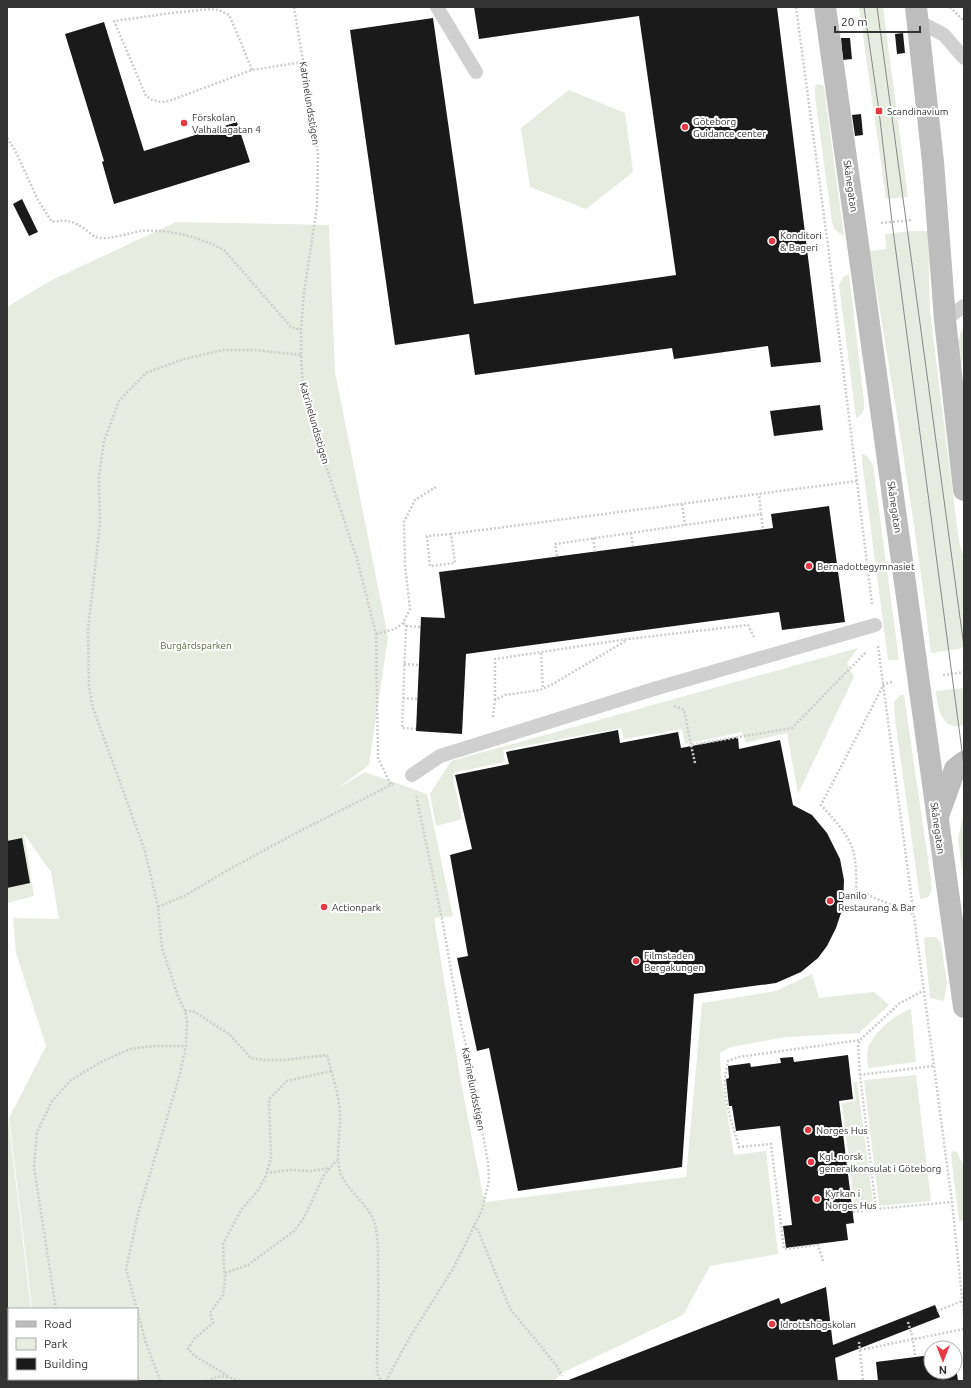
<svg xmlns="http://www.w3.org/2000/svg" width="971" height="1388" font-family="Ubuntu,sans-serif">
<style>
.green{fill:#e6ecdf}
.building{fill:#1a1a1a}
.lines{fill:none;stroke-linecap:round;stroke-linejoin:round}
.path{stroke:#cdcdcd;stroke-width:2.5;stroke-dasharray:2 2;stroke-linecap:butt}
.lane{stroke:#d0d0d0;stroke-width:14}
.secondary{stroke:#bdbdbd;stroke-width:22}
.tram{stroke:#888;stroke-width:1}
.poi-dot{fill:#e63946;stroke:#fff;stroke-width:1.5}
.labels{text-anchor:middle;stroke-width:4;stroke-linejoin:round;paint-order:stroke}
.street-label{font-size:10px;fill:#333;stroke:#fff}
.poi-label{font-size:10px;fill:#333;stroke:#fff;text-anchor:start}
.park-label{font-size:10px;fill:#56703f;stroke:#fff}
</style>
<rect width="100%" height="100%" fill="#fff"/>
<g class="green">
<polygon points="859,7 883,7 908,197 886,199"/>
<polygon points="817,84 823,85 824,87 844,236 835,230 832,222 815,97 815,87"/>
<polygon points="569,90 625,113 633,172 586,209 530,187 521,128"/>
<polygon points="176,222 329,225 335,372 388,637 369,765 337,789 365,772 427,794 453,916 434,918 460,1077 483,1195 486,1202 686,1177 702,1003 776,991 812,974 819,998 874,992 889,1005 859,1033 786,1037 731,1047 720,1053 721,1075 734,1155 766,1151 778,1254 710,1266 683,1315 564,1372 554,1381 40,1381 40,1379 137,1379 137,1309 32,1309 9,1118 46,1046 16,953 13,918 59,919 51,872 24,834 34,896 7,903 7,307 50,281"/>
<path d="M912,231H928L930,312L959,542L964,558V648L931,653C915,518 892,385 870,251L886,249L885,234Z"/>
<path d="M849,274L864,401C864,410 864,414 856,418L839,285L843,277Z"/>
<path d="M964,325V355L959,373C957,354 955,343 964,325Z"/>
<polygon points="862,454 867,456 873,465 899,660 888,660 862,461"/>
<polygon points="858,648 847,663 854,677 798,794 787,733 746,743 742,732 685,744 682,729 624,739 621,728 503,750 505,762 452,773 462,819 436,826 430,794 451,761"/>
<path d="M964,688V725C961,725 957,727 954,726C939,723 937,703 936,691Z"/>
<path d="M900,695H904L929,867C930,879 938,899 920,899L895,719L894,702Z"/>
<polygon points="964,811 964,888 958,839"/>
<polygon points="925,937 936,937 941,943 947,984 944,1001 930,998 924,940"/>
<path d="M911,1009L916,1062L868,1068C868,1062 866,1055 868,1049C872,1034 896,1013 911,1009Z"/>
<polygon points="916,1075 931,1201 879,1206 864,1080"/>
<polygon points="853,1082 857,1082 873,1200 872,1206 864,1209 855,1209 842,1103 856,1101"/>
<polygon points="7,1108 31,1309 9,1309 9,1379 40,1379 40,1381 7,1381"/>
<polygon points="952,1151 957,1152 964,1166 964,1219 960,1222 959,1221 951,1156"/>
</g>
<g class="building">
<polygon points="474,7 777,7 821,362 771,367 768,346 674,359 672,348 475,375 469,334 395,345 350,30 433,18 474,304 676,275 639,16 479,39"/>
<polygon points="104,22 144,151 237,122 250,162 114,204 102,162 104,161 65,34"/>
<polygon points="903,33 905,53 897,54 895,34"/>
<polygon points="841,38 850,38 852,59 843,60"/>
<polygon points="861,114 863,135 855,136 852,115"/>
<polygon points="22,199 38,232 29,236 13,204"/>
<polygon points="820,405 823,430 774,436 770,411"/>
<polygon points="829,506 845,622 782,630 779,612 466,654 462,734 416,731 421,617 445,618 439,572 773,528 771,514"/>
<polygon points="618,730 620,743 678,732 681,748 738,737 739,749 780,740 793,805 812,815 827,833 840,859 844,880 843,907 836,928 827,946 818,958 801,972 776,983 694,994 682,1167 518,1191 489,1048 477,1051 457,958 468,956 450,855 472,849 455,775 509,764 506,752"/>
<polygon points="22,838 30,883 7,888 7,841"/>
<polygon points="848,1055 853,1099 839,1101 854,1223 846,1224 848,1240 786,1248 783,1226 792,1225 780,1126 736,1131 732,1106 729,1106 726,1079 729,1078 728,1066 750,1063 751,1067 781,1063 780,1058 793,1057 794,1062"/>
<polygon points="826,1287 833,1345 935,1305 940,1317 835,1358 838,1381 566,1381 779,1298 781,1304"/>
<polygon points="931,1355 931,1372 955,1372 956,1366 958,1381 878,1381 876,1362"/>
</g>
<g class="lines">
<g class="path">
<polyline points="294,7 318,153 317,207 304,292 301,330 301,355 303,389 318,442 357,559 376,634 378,758 391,785"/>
<polyline points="796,7 828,246 872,604"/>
<polyline points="950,7 964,21"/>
<polyline points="252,70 239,38 229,15 219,10 210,9 172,13 114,21 146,96 152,100 161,102 169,101 252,70 303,62"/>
<path d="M7,138L15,150L38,200L52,222C67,219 74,221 86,230C89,232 93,236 96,237C106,241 129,233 141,231C147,230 154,231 160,231C183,233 203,239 224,250L291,327L301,330"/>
<polyline points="881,223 912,220"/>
<polyline points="682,504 685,525"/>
<polyline points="761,514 763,529"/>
<polyline points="631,533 633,546"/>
<polyline points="451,534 427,536 430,566 455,563 451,534 857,481"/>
<polyline points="593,538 595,552"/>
<polyline points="557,556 555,544 761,514 759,494"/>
<polyline points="403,623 406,624 406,626 402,728 416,729"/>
<polyline points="406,626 421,627"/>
<polyline points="376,634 395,629 403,623 410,609 405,564 404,522 415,500 436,487"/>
<polyline points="878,646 952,1202 964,1316"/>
<polyline points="541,653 543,688"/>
<polyline points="404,664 419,665"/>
<polyline points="943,675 964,672"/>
<path d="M892,682L884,684L821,805C832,817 848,834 853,850C856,860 857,880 856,890L913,914"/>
<polyline points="403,698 417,699"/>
<polyline points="495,700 495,659 628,639 748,625 754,637"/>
<polyline points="674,706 684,710 691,745"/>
<polyline points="493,717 495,700 505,695 540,690 553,684 627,640"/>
<polyline points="695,763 691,745 792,728 866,652"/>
<polyline points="158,907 186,895 228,870 294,834 393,784"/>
<path d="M185,1011H193L229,1034L251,1058L264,1060H285L327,1055C332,1074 339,1095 340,1114C341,1134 335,1153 340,1172C344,1187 365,1201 373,1219C379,1235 378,1253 378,1270C379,1304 377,1338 377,1373L381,1381"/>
<polyline points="933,1066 860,1075 876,1209 952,1202"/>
<polyline points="860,1075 858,1045 860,1040 900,1003 923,991"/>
<polyline points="266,1173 289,1170 312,1171 330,1168"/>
<polyline points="853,1212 876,1209"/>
<polyline points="473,1226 478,1230 510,1309 539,1344 556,1365 562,1376"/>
<path d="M823,1261L818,1245L784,1249L771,1144L739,1147C733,1126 724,1102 725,1080C725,1073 727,1067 728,1061L739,1057L860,1040"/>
<polyline points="225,1273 248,1265 294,1231 304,1218 324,1175 337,1160"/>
<polyline points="56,1309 34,1167 37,1132 52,1101 71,1080 103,1061 130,1049 153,1046 186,1046"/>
<polyline points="137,1309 126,1269 139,1210 179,1078 186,1046 187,1020 185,1011 178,996 162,948 158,907 145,851 93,708 89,687 88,629 100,524 99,477 104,441 119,401 146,373 184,359 223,350 255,350 301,355"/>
<polyline points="137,1310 146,1343 160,1380 163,1381"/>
<polyline points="937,1311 962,1301"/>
<polyline points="908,1322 913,1339 915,1357"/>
<polyline points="859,1342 863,1381"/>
<polyline points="860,1350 964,1329"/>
<polyline points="228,1376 195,1356 188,1349 194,1339 213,1323 210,1313 223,1295 225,1281 223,1244 241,1210 257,1192 265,1178 271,1159 269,1099 287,1081 331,1071"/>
<polyline points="66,1379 66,1381"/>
<path d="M207,1381C222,1374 225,1376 240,1381"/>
<polyline points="386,1381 410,1337 454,1267 482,1210 489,1180 488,1163 471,1067 459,1015 442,919 416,795"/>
</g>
<g class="lane">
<polyline points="437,7 476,72"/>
<polyline points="918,21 944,35 964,58"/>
<polyline points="945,320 964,306"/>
<polyline points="412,775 440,756 654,689 875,625"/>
</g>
<g class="secondary">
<path d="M825,7C873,340 916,674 964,1007"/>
<polyline points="916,7 933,162 945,320 964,490"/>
<polyline points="938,816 955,769 964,762"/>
</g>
<g class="tram">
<polyline points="864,7 879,111 892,222 964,766"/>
<polyline points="877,7 964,647"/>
</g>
</g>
<g class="poi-dot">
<rect x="875" y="107" width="8" height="8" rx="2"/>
<circle cx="184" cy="123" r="4"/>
<circle cx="685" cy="127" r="4"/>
<circle cx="772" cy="241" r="4"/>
<circle cx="809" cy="566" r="4"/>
<circle cx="830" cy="901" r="4"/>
<circle cx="324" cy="907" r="4"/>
<circle cx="636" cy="961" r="4"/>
<circle cx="808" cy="1130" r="4"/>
<circle cx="811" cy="1162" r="4"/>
<circle cx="817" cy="1199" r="4"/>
<circle cx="772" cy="1324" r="4"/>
</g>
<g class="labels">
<g class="street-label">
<text transform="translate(310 103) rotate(81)" y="4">Katrinelundsstigen</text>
<text transform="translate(851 186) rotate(82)" y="4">Skånegatan</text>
<text transform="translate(315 423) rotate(74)" y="4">Katrinelundsstigen</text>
<text transform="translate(895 507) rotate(82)" y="4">Skånegatan</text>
<text transform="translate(938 828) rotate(82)" y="4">Skånegatan</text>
<text transform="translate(474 1089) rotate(79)" y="4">Katrinelundsstigen</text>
</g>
<g class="poi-label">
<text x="887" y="115">Scandinavium</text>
<text x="192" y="121">Förskolan<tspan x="192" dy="12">Valhallagatan 4</tspan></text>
<text x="693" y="125">Göteborg<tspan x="693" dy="12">Guidance center</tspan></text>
<text x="780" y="239">Konditori<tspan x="780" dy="12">&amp; Bageri</tspan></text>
<text x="817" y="570">Bernadottegymnasiet</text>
<text x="838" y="899">Danilo<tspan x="838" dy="12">Restaurang &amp; Bar</tspan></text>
<text x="332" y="911">Actionpark</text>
<text x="644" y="959">Filmstaden<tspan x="644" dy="12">Bergakungen</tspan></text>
<text x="816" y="1134">Norges Hus</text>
<text x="819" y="1160">Kgl. norsk<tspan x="819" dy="12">generalkonsulat i Göteborg</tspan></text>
<text x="825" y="1197">Kyrkan i<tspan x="825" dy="12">Norges Hus</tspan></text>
<text x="780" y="1328">Idrottshögskolan</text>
</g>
<g class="park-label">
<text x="196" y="649">Burgårdsparken</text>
</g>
</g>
<rect width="971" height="1388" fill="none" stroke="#333333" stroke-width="16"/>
<rect x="8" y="1308" width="130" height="72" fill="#ffffff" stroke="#adadad"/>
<rect x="16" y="1321" width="20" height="6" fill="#bdbdbd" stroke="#adadad"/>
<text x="44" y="1328" font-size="12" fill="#333333">Road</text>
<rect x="16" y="1338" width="20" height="12" fill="#e6ecdf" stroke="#adadad"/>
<text x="44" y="1348" font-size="12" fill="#333333">Park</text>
<rect x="16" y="1358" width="20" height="12" fill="#1a1a1a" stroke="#adadad"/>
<text x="44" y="1368" font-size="12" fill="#333333">Building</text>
<g transform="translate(943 1360) rotate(180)"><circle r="19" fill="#ffffff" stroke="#adadad"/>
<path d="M0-3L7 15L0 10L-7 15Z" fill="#e63946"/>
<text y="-6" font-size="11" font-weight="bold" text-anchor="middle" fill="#333333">N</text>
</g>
<path d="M835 26v6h85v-6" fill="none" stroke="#333333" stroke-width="2"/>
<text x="841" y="26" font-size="12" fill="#333333" stroke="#ffffff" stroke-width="3" paint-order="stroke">20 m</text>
</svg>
